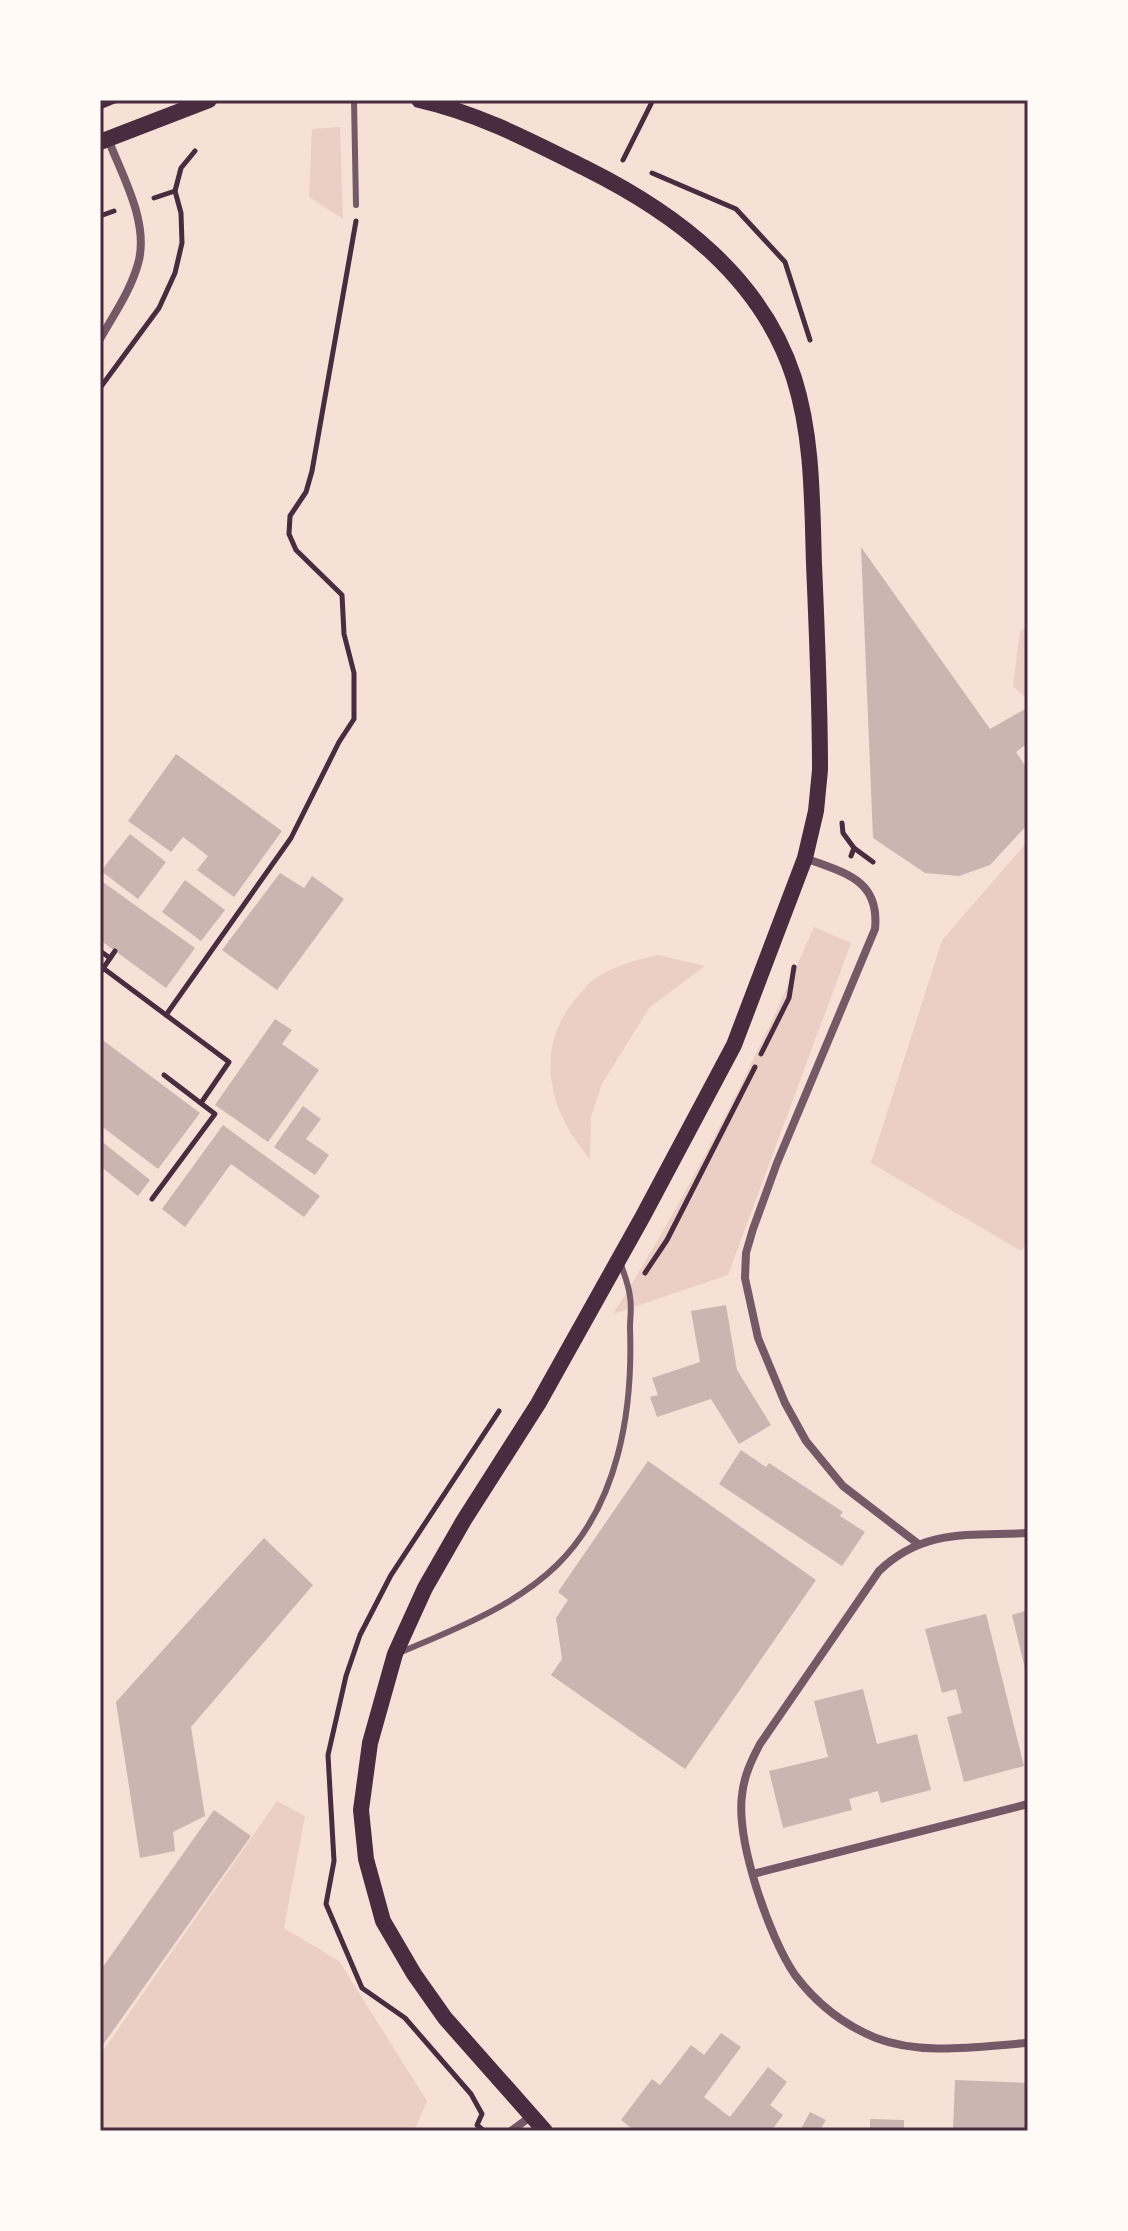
<svg xmlns="http://www.w3.org/2000/svg" width="1128" height="2231" font-family="'Roboto Serif',serif">
<style>
.green{fill:#ebcfc5}
.building{fill:#ccb4b1}
.lines{fill:none;stroke-linecap:round;stroke-linejoin:round}
.path{stroke:#4a2c40;stroke-width:5}
.service{stroke:#755966;stroke-width:6}
.minor{stroke:#755966;stroke-width:8}
.secondary{stroke:#4a2c40;stroke-width:16}
.neatline{fill:none;stroke:#4a2c40;stroke-width:3}
</style>
<rect width="100%" height="100%" fill="#f7e1d7"/>
<g class="green">
<polygon points="340,127 343,219 309,197 312,129"/>
<polygon points="1028,627 1028,700 1013,686 1020,631"/>
<polygon points="1028,841 1028,1241 1021,1251 871,1163 942,940"/>
<path d="M814,927L851,943L728,1275L613,1314C691,1191 756,1060 814,927Z"/>
<path d="M658,955L705,966L649,1008L602,1084L591,1117L590,1159C548,1111 533,1048 577,997C583,991 588,983 594,979C614,966 635,960 658,955Z"/>
<polygon points="277,1801 305,1816 284,1928 339,1961 427,2101 414,2131 100,2131 100,2055"/>
</g>
<g class="building">
<polygon points="861,547 990,729 1027,708 1028,710 1028,743 1016,752 1028,770 1027,825 990,865 959,876 925,873 873,838"/>
<polygon points="176,754 282,831 234,897 197,870 208,856 183,837 171,852 128,821"/>
<polygon points="130,834 166,862 138,899 101,871"/>
<polygon points="280,873 304,888 312,876 344,899 277,990 222,950"/>
<polygon points="100,880 195,948 166,988 100,940"/>
<polygon points="185,880 225,910 201,941 162,912"/>
<polygon points="275,1019 292,1030 282,1044 319,1070 268,1142 215,1105"/>
<polygon points="100,1038 200,1113 158,1169 100,1125"/>
<polygon points="303,1106 321,1119 306,1139 329,1155 315,1175 274,1147"/>
<polygon points="223,1125 320,1196 304,1217 231,1164 185,1227 162,1209"/>
<polygon points="100,1140 150,1180 138,1196 100,1166"/>
<polygon points="726,1305 737,1370 771,1425 739,1444 711,1399 657,1417 650,1397 658,1395 652,1378 700,1362 691,1311"/>
<polygon points="741,1450 766,1467 769,1463 843,1512 840,1516 865,1532 842,1566 719,1484"/>
<polygon points="648,1461 816,1580 685,1769 551,1675 562,1659 556,1618 568,1600 558,1592"/>
<polygon points="264,1538 313,1585 191,1727 205,1816 173,1832 175,1851 140,1858 116,1702"/>
<polygon points="1028,1610 1028,1676 1027,1677 1012,1615"/>
<polygon points="986,1614 1024,1766 964,1782 947,1717 962,1713 956,1689 942,1693 925,1629"/>
<polygon points="863,1689 877,1744 917,1734 931,1790 881,1803 878,1791 849,1799 852,1810 783,1828 769,1771 828,1757 814,1701"/>
<polygon points="214,1810 251,1836 100,2049 100,1971"/>
<polygon points="721,2033 741,2047 704,2097 730,2117 768,2067 787,2082 770,2105 783,2115 771,2131 635,2131 621,2120 652,2079 660,2085 691,2045 704,2055"/>
<polygon points="955,2080 1028,2083 1028,2131 953,2131"/>
<polygon points="810,2112 826,2120 819,2131 800,2131"/>
<polygon points="870,2119 904,2120 904,2131 870,2131"/>
</g>
<g class="lines">
<g class="path">
<polyline points="100,107 117,100"/>
<polyline points="623,160 653,100"/>
<polyline points="652,173 736,209 785,262 810,340"/>
<polyline points="154,198 175,191"/>
<polyline points="100,216 114,211"/>
<polyline points="100,388 159,308 175,273 182,243 181,213 175,191 181,168 195,151"/>
<polyline points="842,823 843,833 854,848 851,856"/>
<polyline points="854,848 873,862"/>
<polyline points="100,951 110,958"/>
<polyline points="103,968 166,1015 291,838 339,742 354,719 354,673 344,634 342,595 296,550 289,534 290,516 306,492 312,471 356,221"/>
<polyline points="100,973 115,951"/>
<polyline points="166,1015 229,1062 201,1103"/>
<polyline points="761,1054 789,998 794,967"/>
<polyline points="152,1199 215,1114 164,1075"/>
<polyline points="645,1273 667,1240 755,1067"/>
<polyline points="484,2131 477,2125 482,2114 471,2094 405,2018 362,1988 326,1904 334,1861 328,1755 346,1676 360,1635 391,1575 499,1411"/>
</g>
<g class="service">
<polyline points="354,100 356,205"/>
<path d="M399,1653C453,1630 514,1607 557,1565C619,1504 633,1410 630,1328C630,1318 632,1307 630,1297C629,1286 624,1273 620,1262"/>
</g>
<g class="minor">
<path d="M100,339C114,314 132,289 139,260C148,220 122,175 108,139"/>
<path d="M805,858C844,873 880,879 875,929L777,1163L753,1229L746,1253L745,1278L758,1338L785,1403L806,1441L843,1486L917,1543"/>
<path d="M1028,1533C970,1536 924,1528 879,1571L760,1744C751,1761 744,1776 742,1795C736,1841 769,1937 795,1975C816,2003 844,2025 876,2038C922,2056 980,2046 1028,2043"/>
<polyline points="753,1874 1028,1804"/>
<polyline points="511,2131 530,2117"/>
</g>
<g class="secondary">
<path d="M419,100C478,113 533,142 587,169C677,214 762,278 794,378C813,438 812,502 814,564C817,633 820,701 820,770L816,811L805,858L734,1045L643,1216L538,1404L464,1520L425,1588L395,1654L370,1743L361,1810L366,1859L383,1921L414,1974L445,2018L545,2131"/>
<polyline points="100,142 209,100"/>
</g>
</g>
<rect width="1128" height="2231" fill="none" stroke="#fffaf5" stroke-width="204"/>
<rect x="102" y="102" width="924" height="2027" class="neatline"/>
</svg>
